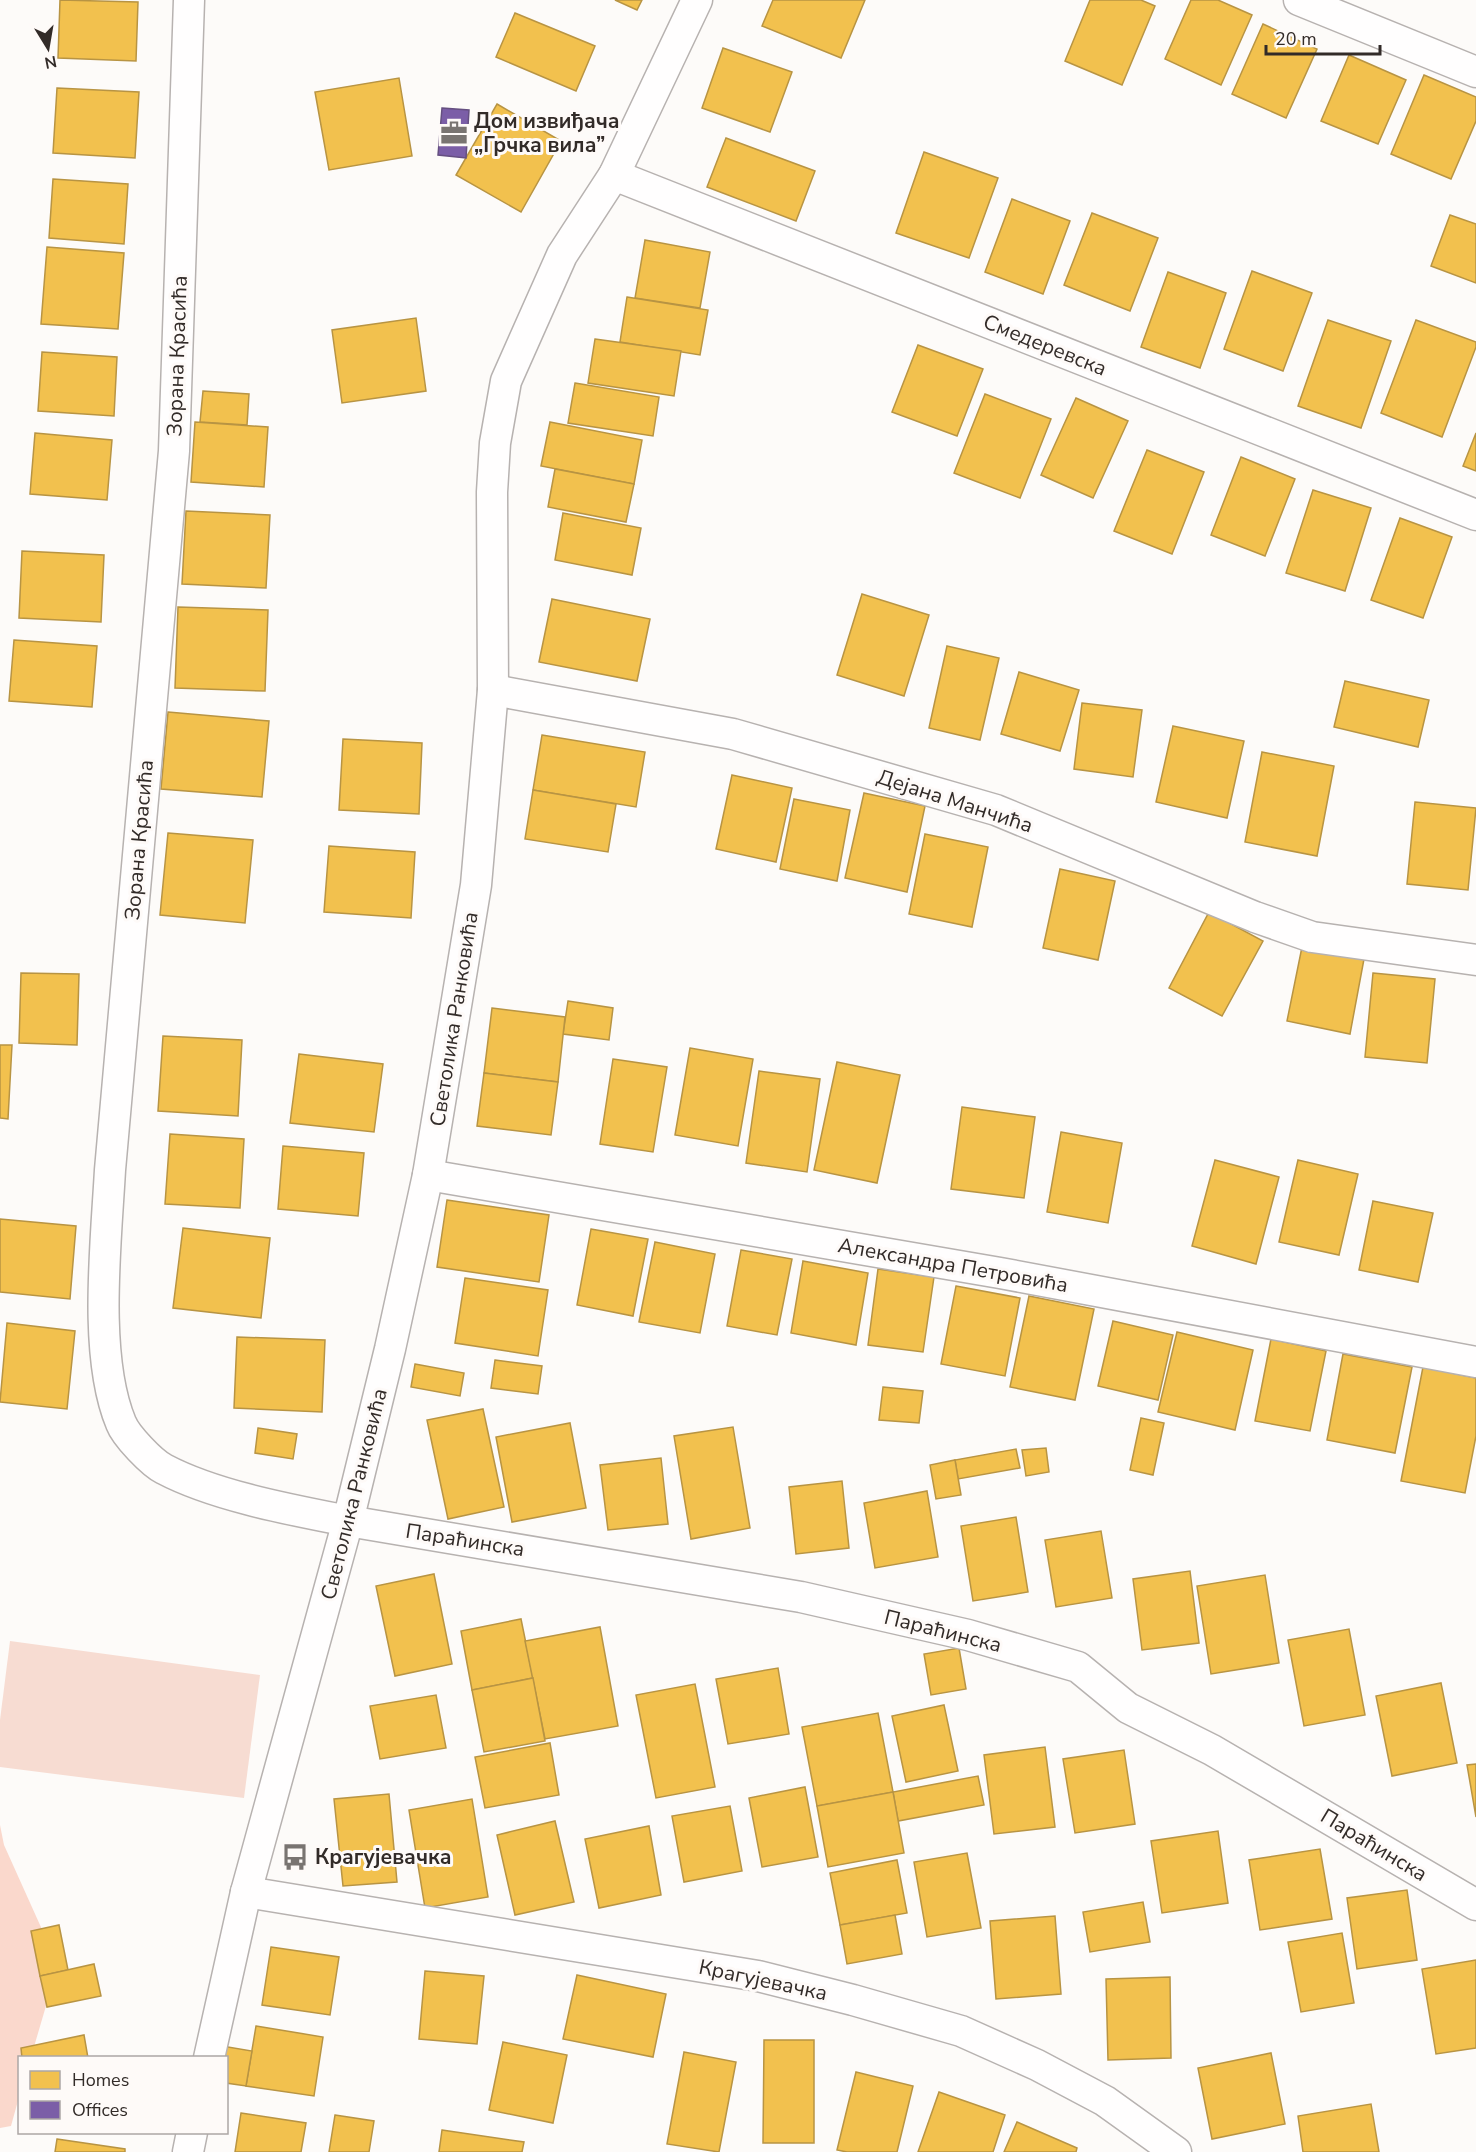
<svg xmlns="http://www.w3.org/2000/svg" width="1476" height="2152" font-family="'Nunito Sans',sans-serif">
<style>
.green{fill:#f7dcd2}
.forest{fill:#fad8cc}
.homes{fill:#f2c14e;stroke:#b89443;stroke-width:1.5}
.offices{fill:#7b5ea7;stroke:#654f81;stroke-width:1.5}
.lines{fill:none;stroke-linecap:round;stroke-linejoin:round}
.street-casing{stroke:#b7b2b0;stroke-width:33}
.street{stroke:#fffefe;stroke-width:30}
.labels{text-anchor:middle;stroke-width:6;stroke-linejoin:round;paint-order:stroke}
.poi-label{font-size:21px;font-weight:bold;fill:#322b28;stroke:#fefaf8;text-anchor:start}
.street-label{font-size:21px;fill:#322b28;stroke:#fefaf8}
</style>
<rect width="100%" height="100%" fill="#fdfbf9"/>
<polygon class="green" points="10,1641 260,1675 244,1798 0,1767 0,1720"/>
<polygon class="forest" points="0,1825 4,1845 58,1965 31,2057 20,2058 19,2097 11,2126 0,2128"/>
<g class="homes">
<polygon points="60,0 138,2 136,61 58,58"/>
<polygon points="615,0 642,0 637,10"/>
<polygon points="773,0 865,0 841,58 762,26"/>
<polygon points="1090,0 1141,0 1155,6 1122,85 1065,61"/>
<polygon points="1191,0 1218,0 1252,15 1221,85 1165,59"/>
<polygon points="515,13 595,46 576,91 496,57"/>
<polygon points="1263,24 1317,49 1286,118 1232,94"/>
<polygon points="723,48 792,72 770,132 702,108"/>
<polygon points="1349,55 1406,80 1378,144 1321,121"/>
<polygon points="1424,75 1476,97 1476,121 1451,179 1391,154"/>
<polygon points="399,78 412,156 329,170 315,92"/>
<polygon points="57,88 139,92 135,158 53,153"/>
<polygon points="497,104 561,141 521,212 456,175"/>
<polygon points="726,138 815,171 796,221 707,187"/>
<polygon points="924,152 998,178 969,258 896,233"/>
<polygon points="53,179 128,184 124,244 49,238"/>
<polygon points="1012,199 1070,221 1043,294 985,272"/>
<polygon points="1092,213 1158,238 1130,311 1064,285"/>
<polygon points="1450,215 1476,224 1476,283 1431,266"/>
<polygon points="645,240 710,252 700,308 635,298"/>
<polygon points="47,247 124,253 118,329 41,324"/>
<polygon points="1252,271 1312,293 1283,371 1224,349"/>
<polygon points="1168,272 1226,293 1200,368 1141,347"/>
<polygon points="627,297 708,310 700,355 620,342"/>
<polygon points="416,318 426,391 342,403 332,330"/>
<polygon points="1328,320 1391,341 1361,428 1298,406"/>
<polygon points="1416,320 1476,342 1476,347 1442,437 1381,413"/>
<polygon points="595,339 681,351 674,396 588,383"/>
<polygon points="918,345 983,369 957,436 892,412"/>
<polygon points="42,352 117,357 114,416 38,411"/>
<polygon points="575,383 659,397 653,436 568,423"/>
<polygon points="203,391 249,394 247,425 200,422"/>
<polygon points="985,394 1051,419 1020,498 954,473"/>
<polygon points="1076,398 1128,421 1093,498 1041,475"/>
<polygon points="195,422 268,427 264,487 191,482"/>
<polygon points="550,422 642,440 634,484 541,466"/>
<polygon points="35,433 112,440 107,500 30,494"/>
<polygon points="1476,433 1476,471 1463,466"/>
<polygon points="1147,450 1204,472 1172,554 1114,531"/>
<polygon points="1241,457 1295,479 1265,556 1211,535"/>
<polygon points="555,469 634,484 626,522 548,507"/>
<polygon points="1313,490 1371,508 1345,591 1286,573"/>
<polygon points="186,511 270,515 266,588 182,584"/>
<polygon points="563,513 641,528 632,575 555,560"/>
<polygon points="1400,518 1452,537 1423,618 1371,600"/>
<polygon points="22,551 104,555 101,622 19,618"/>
<polygon points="862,594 929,615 904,696 837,675"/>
<polygon points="552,599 650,619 637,681 539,662"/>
<polygon points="178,607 268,610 265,691 175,688"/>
<polygon points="14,640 97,646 92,707 9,701"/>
<polygon points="947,646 999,658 980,740 929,728"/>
<polygon points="1019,672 1079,690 1060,751 1001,734"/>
<polygon points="1345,681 1429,700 1418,747 1334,727"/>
<polygon points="1082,703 1142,710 1133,777 1074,769"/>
<polygon points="168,712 269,721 262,797 161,789"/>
<polygon points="1173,726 1244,741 1227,818 1156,802"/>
<polygon points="542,735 645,752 636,807 533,790"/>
<polygon points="343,739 422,743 419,814 339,810"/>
<polygon points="1262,752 1334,766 1317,856 1245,842"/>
<polygon points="732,775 792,788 776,862 716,849"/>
<polygon points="533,790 616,804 608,852 525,839"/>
<polygon points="864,793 925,806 907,892 845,878"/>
<polygon points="794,799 850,810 837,881 780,869"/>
<polygon points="1415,802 1476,808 1468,890 1407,884"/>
<polygon points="168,833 253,840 245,923 160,915"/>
<polygon points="925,834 988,847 972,927 909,914"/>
<polygon points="329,846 415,852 411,918 324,912"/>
<polygon points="1060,869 1115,881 1098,960 1043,948"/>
<polygon points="1209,912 1263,941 1222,1016 1169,988"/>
<polygon points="1302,947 1364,959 1350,1034 1287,1021"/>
<polygon points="21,973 79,974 77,1045 19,1043"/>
<polygon points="1373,973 1435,979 1427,1063 1365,1057"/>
<polygon points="568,1001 613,1008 609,1040 563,1034"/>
<polygon points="492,1008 565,1017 558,1082 484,1073"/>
<polygon points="163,1036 242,1040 238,1116 158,1111"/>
<polygon points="0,1045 12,1045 8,1119 0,1118"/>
<polygon points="690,1048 753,1059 738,1146 675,1135"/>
<polygon points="299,1054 383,1064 374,1132 290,1123"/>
<polygon points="613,1059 667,1067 653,1152 600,1144"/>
<polygon points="837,1062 900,1075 877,1183 814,1170"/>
<polygon points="759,1071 820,1079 807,1172 746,1163"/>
<polygon points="484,1073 558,1082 551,1135 477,1126"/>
<polygon points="962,1107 1035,1117 1024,1198 951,1189"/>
<polygon points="1061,1132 1122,1143 1108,1223 1047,1212"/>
<polygon points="170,1134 244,1139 240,1208 165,1204"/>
<polygon points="283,1146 364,1153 358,1216 278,1209"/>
<polygon points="1215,1160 1279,1177 1256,1264 1192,1246"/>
<polygon points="1298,1160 1358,1174 1339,1255 1279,1242"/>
<polygon points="447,1200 549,1215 539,1282 437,1267"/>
<polygon points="1373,1201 1433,1213 1418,1282 1359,1270"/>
<polygon points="0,1219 76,1226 70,1299 0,1292"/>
<polygon points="183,1228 270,1238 261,1318 173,1308"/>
<polygon points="591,1229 648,1239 633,1316 577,1305"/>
<polygon points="655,1242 715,1254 700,1333 639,1322"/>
<polygon points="741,1250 792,1259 777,1335 727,1326"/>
<polygon points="803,1261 868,1273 856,1345 791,1333"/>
<polygon points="878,1269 934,1277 923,1352 868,1345"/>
<polygon points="465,1278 548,1290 538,1356 455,1343"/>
<polygon points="956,1286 1020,1298 1005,1376 941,1364"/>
<polygon points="1029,1296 1094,1309 1075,1400 1010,1387"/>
<polygon points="1113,1321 1173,1335 1158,1400 1098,1386"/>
<polygon points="7,1323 75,1331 67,1409 0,1402"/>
<polygon points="1177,1332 1253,1350 1235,1430 1158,1412"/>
<polygon points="237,1337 325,1340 322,1412 234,1408"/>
<polygon points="1271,1339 1326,1351 1310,1431 1255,1421"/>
<polygon points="1343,1354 1412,1367 1395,1453 1327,1440"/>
<polygon points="495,1360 542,1366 538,1394 491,1388"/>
<polygon points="415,1364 464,1373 460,1396 411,1387"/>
<polygon points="1423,1367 1476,1378 1476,1436 1465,1493 1401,1481"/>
<polygon points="883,1387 923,1391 919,1423 879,1420"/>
<polygon points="483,1409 504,1507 448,1519 427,1420"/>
<polygon points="1141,1418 1164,1423 1153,1475 1130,1470"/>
<polygon points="570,1423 586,1508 512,1522 496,1437"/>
<polygon points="733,1427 750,1528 691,1539 674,1436"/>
<polygon points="258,1428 297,1434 293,1459 255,1453"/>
<polygon points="1046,1448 1049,1472 1026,1476 1022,1450"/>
<polygon points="1016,1449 1020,1468 958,1479 955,1460"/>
<polygon points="661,1458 668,1524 608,1530 600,1465"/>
<polygon points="955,1460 961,1495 936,1499 930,1465"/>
<polygon points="842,1481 849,1548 796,1554 789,1487"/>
<polygon points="927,1491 938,1557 875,1568 864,1503"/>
<polygon points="1016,1517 1028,1592 973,1601 961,1526"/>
<polygon points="1101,1531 1112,1598 1056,1607 1045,1540"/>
<polygon points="1190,1571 1199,1643 1142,1650 1133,1579"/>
<polygon points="434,1574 452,1664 395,1676 376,1586"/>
<polygon points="1265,1575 1279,1663 1211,1674 1197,1586"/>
<polygon points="521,1619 533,1678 472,1690 461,1631"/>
<polygon points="600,1627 618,1726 545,1739 525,1641"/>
<polygon points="1349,1629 1365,1715 1304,1726 1288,1640"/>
<polygon points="959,1648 966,1689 931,1695 924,1654"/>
<polygon points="778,1668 789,1734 728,1744 716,1679"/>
<polygon points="533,1678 545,1741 484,1752 472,1690"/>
<polygon points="1441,1683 1457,1763 1392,1776 1376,1696"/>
<polygon points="695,1684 715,1787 656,1798 636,1695"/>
<polygon points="436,1695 446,1748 380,1759 370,1706"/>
<polygon points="944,1705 958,1771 906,1782 892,1716"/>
<polygon points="878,1713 893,1792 817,1806 802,1727"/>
<polygon points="550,1743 559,1795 485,1808 475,1757"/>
<polygon points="1045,1747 1055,1827 994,1834 984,1755"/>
<polygon points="1124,1750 1135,1824 1075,1833 1063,1759"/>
<polygon points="1476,1764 1476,1817 1467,1765"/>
<polygon points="978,1776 984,1805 898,1821 893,1792"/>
<polygon points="805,1787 818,1857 762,1867 749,1798"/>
<polygon points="893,1792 904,1853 828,1867 817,1806"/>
<polygon points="389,1794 397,1882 343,1886 334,1799"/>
<polygon points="472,1799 488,1897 425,1908 409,1810"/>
<polygon points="730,1806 742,1871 684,1882 672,1816"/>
<polygon points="555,1821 574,1902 515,1915 497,1835"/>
<polygon points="649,1826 661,1895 599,1908 585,1839"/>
<polygon points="1218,1831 1228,1903 1162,1913 1151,1841"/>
<polygon points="1320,1849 1332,1919 1260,1930 1249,1860"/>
<polygon points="967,1853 981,1928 927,1937 914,1862"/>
<polygon points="897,1860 907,1913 840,1925 830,1873"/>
<polygon points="1407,1890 1417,1960 1357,1969 1347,1898"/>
<polygon points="1143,1902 1150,1942 1090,1952 1083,1912"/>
<polygon points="895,1915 902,1954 847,1964 840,1925"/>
<polygon points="1055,1916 1061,1994 996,1999 990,1921"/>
<polygon points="59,1925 68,1970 40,1976 31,1931"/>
<polygon points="1342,1933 1354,2003 1301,2012 1288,1942"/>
<polygon points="271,1947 339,1957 330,2015 262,2005"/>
<polygon points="1476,1960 1476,2048 1436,2054 1422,1969"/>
<polygon points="94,1964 101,1996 47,2007 40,1976"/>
<polygon points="425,1971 484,1976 477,2044 419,2039"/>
<polygon points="577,1975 666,1994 653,2057 563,2039"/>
<polygon points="1170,1977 1171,2058 1108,2060 1106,1979"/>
<polygon points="256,2026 323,2037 314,2096 246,2086"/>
<polygon points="84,2035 88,2058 22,2058 21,2048"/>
<polygon points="764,2040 814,2040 814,2143 763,2143"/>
<polygon points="503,2042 567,2055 553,2123 489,2110"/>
<polygon points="216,2045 252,2051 246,2086 226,2083 226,2058 214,2058"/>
<polygon points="684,2052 736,2062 719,2152 667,2144"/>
<polygon points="1271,2053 1285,2124 1212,2139 1198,2068"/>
<polygon points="856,2072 913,2086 897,2152 847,2152 837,2150"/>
<polygon points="939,2092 1005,2115 993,2152 918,2152"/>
<polygon points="1371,2104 1379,2152 1303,2152 1298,2116"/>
<polygon points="241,2113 306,2123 301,2152 235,2152"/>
<polygon points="335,2115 374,2121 369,2152 329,2152"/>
<polygon points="1017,2122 1077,2148 1076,2152 1004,2152"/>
<polygon points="442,2130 524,2142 522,2152 439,2152"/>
<polygon points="57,2139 125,2149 125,2152 55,2152"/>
</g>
<polygon class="offices" points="442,108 469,110 466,158 438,155"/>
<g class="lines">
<defs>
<g id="street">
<path d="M189,0L174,451L110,1170C106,1243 93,1356 121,1423C126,1436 152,1463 164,1469C215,1496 292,1510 348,1521L801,1597L968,1635L1078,1667L1128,1708L1212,1750L1476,1905"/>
<polyline points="1299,0 1476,72"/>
<polyline points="614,175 1476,515"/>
<polyline points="493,690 733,734 996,810 1255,917 1312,937 1476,960"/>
<polyline points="428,1175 1000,1273 1476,1362"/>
<polyline points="246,1892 758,1976 853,2000 961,2031 1037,2065 1105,2101 1176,2152"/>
<polyline points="209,2058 246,1892 348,1521 390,1349 428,1175 476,885 493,690 492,492 495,443 506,381 562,255 614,175 697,0"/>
<polyline points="188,2152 192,2132"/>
</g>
</defs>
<use href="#street" class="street-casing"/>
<use href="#street" class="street"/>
</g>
<defs>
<symbol id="office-bare" viewBox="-9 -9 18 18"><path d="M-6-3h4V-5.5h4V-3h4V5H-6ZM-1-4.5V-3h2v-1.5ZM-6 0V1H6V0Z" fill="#797471" stroke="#fefaf8" stroke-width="2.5" paint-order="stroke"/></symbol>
<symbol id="bus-bare" viewBox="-9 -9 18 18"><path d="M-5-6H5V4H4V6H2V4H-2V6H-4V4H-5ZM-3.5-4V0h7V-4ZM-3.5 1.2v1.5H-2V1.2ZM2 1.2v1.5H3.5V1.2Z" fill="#797471" stroke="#fefaf8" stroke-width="2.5" paint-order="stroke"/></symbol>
</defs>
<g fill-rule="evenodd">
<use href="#office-bare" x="435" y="114" width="38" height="38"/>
<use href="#bus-bare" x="276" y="1838" width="38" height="38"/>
</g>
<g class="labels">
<g class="poi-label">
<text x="474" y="128">Дом извиђача<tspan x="474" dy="24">„Грчка вила”</tspan></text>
<text x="315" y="1864">Крагујевачка</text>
</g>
<g class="street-label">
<text transform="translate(1045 345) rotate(22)" y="7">Смедеревска</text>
<text transform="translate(177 356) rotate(-88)" y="7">Зорана Красића</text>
<text transform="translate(955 801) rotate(18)" y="7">Дејана Манчића</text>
<text transform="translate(139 840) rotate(-85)" y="7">Зорана Красића</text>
<text transform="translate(454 1019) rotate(-81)" y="7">Светолика Ранковића</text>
<text transform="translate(953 1265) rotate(10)" y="7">Александра Петровића</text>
<text transform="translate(354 1494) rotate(-76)" y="7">Светолика Ранковића</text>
<text transform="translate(465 1540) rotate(9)" y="7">Параћинска</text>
<text transform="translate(943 1631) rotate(14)" y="7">Параћинска</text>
<text transform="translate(1374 1845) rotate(31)" y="7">Параћинска</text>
<text transform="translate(763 1980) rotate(12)" y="7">Крагујевачка</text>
</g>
</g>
<rect x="18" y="2056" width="210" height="78" fill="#fefaf8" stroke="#aca7a5" stroke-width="1.5"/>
<rect x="30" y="2071" width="30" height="18" fill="#f2c14e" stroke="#aca7a5" stroke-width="1.5"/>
<text x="72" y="2086" font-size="18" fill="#322b28">Homes</text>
<rect x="30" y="2101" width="30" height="18" fill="#7b5ea7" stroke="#aca7a5" stroke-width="1.5"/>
<text x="72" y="2116" font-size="18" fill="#322b28">Offices</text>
<g transform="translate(48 48) rotate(169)" stroke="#fefaf8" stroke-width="4.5" paint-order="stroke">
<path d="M0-4.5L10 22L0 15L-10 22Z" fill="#322b28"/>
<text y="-9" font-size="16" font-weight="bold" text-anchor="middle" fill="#322b28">N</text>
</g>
<path d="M1266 45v9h114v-9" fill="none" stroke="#322b28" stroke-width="3"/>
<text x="1275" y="45" font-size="18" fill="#322b28" stroke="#fefaf8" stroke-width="4.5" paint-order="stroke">20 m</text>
</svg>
